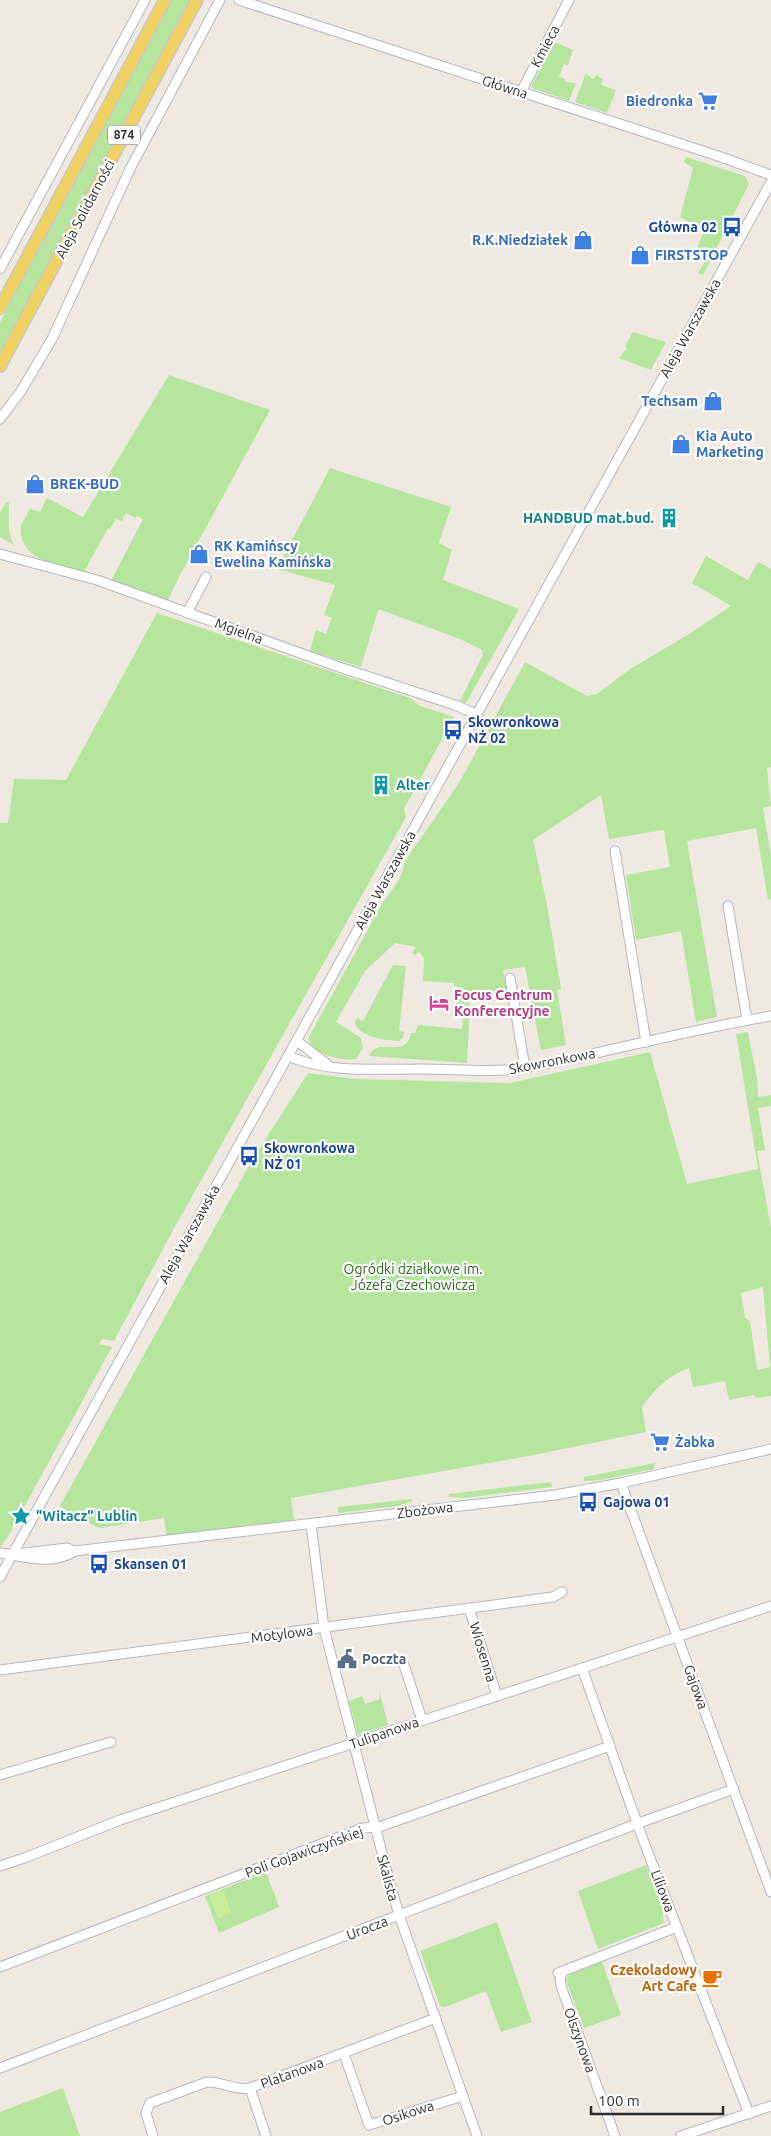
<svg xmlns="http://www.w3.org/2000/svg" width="771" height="2136" font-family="Ubuntu,sans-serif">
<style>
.green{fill:#b6e59e;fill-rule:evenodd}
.pitch{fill:#c9ec9a}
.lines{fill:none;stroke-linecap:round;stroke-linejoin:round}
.minor-casing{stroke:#b4b7c1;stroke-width:11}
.major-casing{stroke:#c9c9c9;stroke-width:14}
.minor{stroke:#fff;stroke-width:9}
.major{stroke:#f2d163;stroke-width:11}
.labels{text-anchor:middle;stroke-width:4.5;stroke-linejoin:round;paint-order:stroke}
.shield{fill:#fff;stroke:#6d6d6d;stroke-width:1}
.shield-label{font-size:12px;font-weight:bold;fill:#2e2e2e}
.street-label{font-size:14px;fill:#2e2e2e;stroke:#fff}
.shop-label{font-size:14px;font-weight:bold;fill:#366cbe;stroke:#fff;text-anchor:start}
.transit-label{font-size:14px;font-weight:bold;fill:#164399;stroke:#fff;text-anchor:start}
.culture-label{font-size:14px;font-weight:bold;fill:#0d838f;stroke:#fff;text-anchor:start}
.hotel-label{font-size:14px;font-weight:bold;fill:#b23c85;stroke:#fff;text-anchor:start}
.park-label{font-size:14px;fill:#2c6e1b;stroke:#fff}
.service-label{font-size:14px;font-weight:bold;fill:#4e5e75;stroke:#fff;text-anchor:start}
.food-label{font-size:14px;font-weight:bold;fill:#c56008;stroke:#fff;text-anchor:end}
</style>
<rect width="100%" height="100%" fill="#efe9e1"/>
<g class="green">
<polygon points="171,0 192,0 0,359 0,322"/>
<polygon points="554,42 573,50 568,65 564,64 559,77 565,79 565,82 576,83 569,101 532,88 532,85"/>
<polygon points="586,73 588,76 594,79 596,75 603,79 601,85 616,90 607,113 575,102"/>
<polygon points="686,157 745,176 749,184 703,275 698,273 709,255 697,249 704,230 680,217 693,168 684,162"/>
<polygon points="633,332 666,342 651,370 619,358 627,348 625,346"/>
<path d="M169,375L270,410L179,577L167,602L110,583L143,519L137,516L135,518L126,513L122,521L116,519L110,529L108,528L84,572C61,566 18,561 21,527C22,522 27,515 30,509L40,512L47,498L83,517Z"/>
<polygon points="330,468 451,507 439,543 452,550 443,580 519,609 466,703 460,701 483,655 482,650 460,639 381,610 378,610 361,667 310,651 316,630 326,634 332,618 324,615 335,585 277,569"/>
<path d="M6,502L9,503C9,517 7,533 14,545L0,537V513Z"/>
<path d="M706,556L748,580L758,562L771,569V767L767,768L771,806L763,808L771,856V899L768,900L756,828L687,841L717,1017L696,1022L681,931L636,940L626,875L670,867L664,830L609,839L601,795L533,840L548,910L561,989L557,990L566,1045L541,1050L525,967L503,970L507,991L468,993L470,1008L467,1063L369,1056C379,1034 405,1062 411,1033H415L418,1025L462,1029L464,1006L456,1005L457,986H454V983L423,981L424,958L419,951L415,955L412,953L416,947L395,943L365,971L336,1022L361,1038L363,1048L356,1059C344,1062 306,1053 309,1037L382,904C392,889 402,880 405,861L459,783L525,662L587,696L597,694L630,669L686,636L731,606L692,583Z"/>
<polygon points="157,613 410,698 420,706 454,717 404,809 406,817 172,1232 114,1341 102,1339 99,1344 112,1347 6,1540 0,1547 0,823 8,823 14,779 66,780"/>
<path d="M393,965L406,966L399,1031L404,1032L403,1037L399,1041C385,1040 361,1038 355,1023L357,1018L363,1021Z"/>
<path d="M748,1032L757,1079L758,1097L771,1095V1106L758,1108L765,1150L757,1151L771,1228V1396L756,1398L754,1395L729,1400L725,1381L693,1387L689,1368C668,1376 655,1388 642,1407L646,1432L534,1455L291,1498L294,1521L167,1536L164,1518L100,1528L68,1513L60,1506L251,1162L308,1073L355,1079L510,1083L650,1052L687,1184L758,1169L736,1034ZM763,1287L770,1367L757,1370L750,1321L745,1318L741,1293Z"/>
<polygon points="655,1463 654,1469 601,1480 584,1481 584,1477"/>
<polygon points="551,1482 552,1487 464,1498 449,1497 449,1494"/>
<polygon points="412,1499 412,1501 398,1506 338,1513 338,1507"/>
<polygon points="379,1690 388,1725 358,1735 349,1701 362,1696 365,1704 380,1699"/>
<polygon points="646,1865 662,1906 664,1923 598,1949 578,1891"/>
<polygon points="266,1872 279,1907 219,1933 205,1896"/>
<polygon points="497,1922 532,2022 501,2032 486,1991 445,2007 440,2006 420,1951"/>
<polygon points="602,1962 621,2015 584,2028 566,1980 569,1975"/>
<polygon points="63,2088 80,2136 0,2136 0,2112"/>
</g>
<polygon class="pitch" points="223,1889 231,1913 218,1918 209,1895"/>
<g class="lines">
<defs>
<g id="minor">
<polyline points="239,0 718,156 771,175"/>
<polyline points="521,92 569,0"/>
<polyline points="0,269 145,0"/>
<polyline points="0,419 21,391 52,339 131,167 220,0"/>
<polyline points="0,554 97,580 339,667 455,705 476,714"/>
<polyline points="187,613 206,577"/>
<polyline points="615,851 646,1042"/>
<polyline points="728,906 747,1020"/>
<polyline points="510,978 525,1068"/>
<polyline points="297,1041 327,1064"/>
<path d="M288,1056C327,1073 374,1069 415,1069C448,1068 481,1073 514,1069C542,1066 569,1059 596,1053C654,1040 712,1026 771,1016"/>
<polyline points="621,1483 771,1892"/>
<polyline points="311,1524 324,1628 387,1872 399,1915 477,2136"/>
<path d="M0,1553C27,1557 51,1566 75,1551L555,1495L621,1483L771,1449"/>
<polyline points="17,1554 67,1548 75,1551"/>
<polyline points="0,1577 771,182"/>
<polyline points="469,1608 497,1696"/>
<polyline points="404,1665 422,1720"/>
<polyline points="582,1668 642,1837 749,2114"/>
<polyline points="0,1670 553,1597 562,1592"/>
<polyline points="0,1775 111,1742"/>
<polyline points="0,1866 27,1857 120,1820 771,1606"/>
<polyline points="0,1967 363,1828 379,1827 610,1746"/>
<polyline points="562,1972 560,1980 562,1989 615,2136"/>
<polyline points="558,1973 677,1927"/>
<polyline points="344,2054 369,2125 463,2096"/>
<polyline points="0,2068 639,1823 734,1789"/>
<polyline points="250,2088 266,2136"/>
<path d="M153,2136L146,2113L150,2103L207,2082C221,2081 235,2091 250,2088L436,2018"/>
<polyline points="681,2136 771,2106"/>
</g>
<g id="major">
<polyline points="0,308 165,0"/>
<polyline points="0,366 197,0"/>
</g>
</defs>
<use href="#minor" class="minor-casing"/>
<use href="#major" class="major-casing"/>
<use href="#minor" class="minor"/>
<use href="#major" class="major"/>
</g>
<defs>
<symbol id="supermarket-bare" viewBox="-9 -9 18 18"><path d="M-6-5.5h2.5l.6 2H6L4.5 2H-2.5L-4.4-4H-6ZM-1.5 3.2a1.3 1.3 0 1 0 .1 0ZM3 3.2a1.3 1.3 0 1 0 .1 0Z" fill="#3f7fe0" stroke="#fff" stroke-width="2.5" paint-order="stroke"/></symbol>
<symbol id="bus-bare" viewBox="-9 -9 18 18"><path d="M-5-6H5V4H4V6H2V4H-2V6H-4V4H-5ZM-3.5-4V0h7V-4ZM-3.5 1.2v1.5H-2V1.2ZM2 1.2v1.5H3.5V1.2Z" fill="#1a4fb4" stroke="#fff" stroke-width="2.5" paint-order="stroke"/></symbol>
<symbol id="shop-bare" viewBox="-9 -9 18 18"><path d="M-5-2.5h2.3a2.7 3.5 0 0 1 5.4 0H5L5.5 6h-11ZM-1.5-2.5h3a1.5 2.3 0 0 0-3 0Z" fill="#3f7fe0" stroke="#fff" stroke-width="2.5" paint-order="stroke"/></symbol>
<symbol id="building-bare" viewBox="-9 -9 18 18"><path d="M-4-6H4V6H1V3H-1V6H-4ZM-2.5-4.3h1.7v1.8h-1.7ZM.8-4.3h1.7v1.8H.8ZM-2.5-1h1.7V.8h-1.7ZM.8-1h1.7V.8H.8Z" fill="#0f9aa8" stroke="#fff" stroke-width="2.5" paint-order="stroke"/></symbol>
<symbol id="hotel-bare" viewBox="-9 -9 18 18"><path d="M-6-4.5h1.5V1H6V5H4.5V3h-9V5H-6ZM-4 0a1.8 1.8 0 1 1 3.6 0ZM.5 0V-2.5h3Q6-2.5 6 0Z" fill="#d1479c" stroke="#fff" stroke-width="2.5" paint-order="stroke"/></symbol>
<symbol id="sight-bare" viewBox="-9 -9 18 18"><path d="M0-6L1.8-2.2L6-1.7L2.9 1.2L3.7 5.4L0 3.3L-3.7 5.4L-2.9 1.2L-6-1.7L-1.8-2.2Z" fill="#0f9aa8" stroke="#fff" stroke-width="2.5" paint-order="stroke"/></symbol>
<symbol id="civic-bare" viewBox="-9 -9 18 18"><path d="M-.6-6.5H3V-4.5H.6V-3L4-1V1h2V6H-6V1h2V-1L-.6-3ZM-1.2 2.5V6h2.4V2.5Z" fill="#5c6f8a" stroke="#fff" stroke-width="2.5" paint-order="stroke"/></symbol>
<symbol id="cafe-bare" viewBox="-9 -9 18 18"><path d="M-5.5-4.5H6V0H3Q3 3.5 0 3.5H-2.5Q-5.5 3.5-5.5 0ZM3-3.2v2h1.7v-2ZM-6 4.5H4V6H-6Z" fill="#e8710a" stroke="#fff" stroke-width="2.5" paint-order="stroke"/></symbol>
</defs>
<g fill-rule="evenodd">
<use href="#supermarket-bare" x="694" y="87" width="28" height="28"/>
<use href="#bus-bare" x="718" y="213" width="28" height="28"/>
<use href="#shop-bare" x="569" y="226" width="28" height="28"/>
<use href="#shop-bare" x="626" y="241" width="28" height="28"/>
<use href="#shop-bare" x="699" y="387" width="28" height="28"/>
<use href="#shop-bare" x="667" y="430" width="28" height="28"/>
<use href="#shop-bare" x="21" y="470" width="28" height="28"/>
<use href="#building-bare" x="655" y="504" width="28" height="28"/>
<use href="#shop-bare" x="185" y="540" width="28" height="28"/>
<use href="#bus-bare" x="439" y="716" width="28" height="28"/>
<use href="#building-bare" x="367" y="771" width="28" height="28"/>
<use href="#hotel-bare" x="425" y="989" width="28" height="28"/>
<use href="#bus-bare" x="235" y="1142" width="28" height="28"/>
<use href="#supermarket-bare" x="646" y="1428" width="28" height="28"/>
<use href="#bus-bare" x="574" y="1488" width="28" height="28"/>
<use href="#sight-bare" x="7" y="1502" width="28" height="28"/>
<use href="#bus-bare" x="85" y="1550" width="28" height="28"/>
<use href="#civic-bare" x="333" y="1645" width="28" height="28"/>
<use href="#cafe-bare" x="698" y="1964" width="28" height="28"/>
</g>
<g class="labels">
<rect class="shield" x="108" y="125.5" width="32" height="19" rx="4"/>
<g class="shield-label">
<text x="124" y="139">874</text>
</g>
<g class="street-label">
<text transform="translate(545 46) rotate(-62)" y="5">Kmieca</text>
<text transform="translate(505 87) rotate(18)" y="5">Główna</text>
<text transform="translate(85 209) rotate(-62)" y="5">Aleja Solidarności</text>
<text transform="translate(690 328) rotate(-61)" y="5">Aleja Warszawska</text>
<text transform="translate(239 631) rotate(20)" y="5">Mgielna</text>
<text transform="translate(385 880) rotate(-61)" y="5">Aleja Warszawska</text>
<text transform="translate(552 1061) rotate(-11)" y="5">Skowronkowa</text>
<text transform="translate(189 1234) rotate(-61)" y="5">Aleja Warszawska</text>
<text transform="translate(425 1510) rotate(-7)" y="5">Zbożowa</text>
<text transform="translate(282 1634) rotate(-7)" y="5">Motylowa</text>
<text transform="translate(483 1652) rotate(73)" y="5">Wiosenna</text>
<text transform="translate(696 1687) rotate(70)" y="5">Gajowa</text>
<text transform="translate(384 1733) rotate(-19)" y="5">Tulipanowa</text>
<text transform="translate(304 1852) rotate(-20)" y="5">Poli Gojawiczyńskiej</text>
<text transform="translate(388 1878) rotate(75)" y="5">Skalista</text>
<text transform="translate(663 1891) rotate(69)" y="5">Liliowa</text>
<text transform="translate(367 1928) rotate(-21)" y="5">Urocza</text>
<text transform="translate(580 2040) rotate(70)" y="5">Olszynowa</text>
<text transform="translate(292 2073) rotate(-20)" y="5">Platanowa</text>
<text transform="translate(408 2113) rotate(-18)" y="5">Osikowa</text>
</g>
<g class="shop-label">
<text x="693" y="106" text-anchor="end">Biedronka</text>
<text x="568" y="245" text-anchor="end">R.K.Niedziałek</text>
<text x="655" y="260">FIRSTSTOP</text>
<text x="698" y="406" text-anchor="end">Techsam</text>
<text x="696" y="441">Kia Auto<tspan x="696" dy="16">Marketing</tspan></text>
<text x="50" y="489">BREK-BUD</text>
<text x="214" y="551">RK Kamińscy<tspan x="214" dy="16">Ewelina Kamińska</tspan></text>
<text x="675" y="1447">Żabka</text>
</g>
<g class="transit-label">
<text x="717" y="232" text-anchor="end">Główna 02</text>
<text x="468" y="727">Skowronkowa<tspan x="468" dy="16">NŻ 02</tspan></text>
<text x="264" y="1153">Skowronkowa<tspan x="264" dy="16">NŻ 01</tspan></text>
<text x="603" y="1507">Gajowa 01</text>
<text x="114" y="1569">Skansen 01</text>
</g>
<g class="culture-label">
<text x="654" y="523" text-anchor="end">HANDBUD mat.bud.</text>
<text x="396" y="790">Alter</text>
<text x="36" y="1521">"Witacz" Lublin</text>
</g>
<g class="hotel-label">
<text x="454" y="1000">Focus Centrum<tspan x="454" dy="16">Konferencyjne</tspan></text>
</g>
<g class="park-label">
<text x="413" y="1274">Ogródki działkowe im.<tspan x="413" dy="16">Józefa Czechowicza</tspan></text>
</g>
<g class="service-label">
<text x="362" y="1664">Poczta</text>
</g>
<g class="food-label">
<text x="697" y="1975">Czekoladowy<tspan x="697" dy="16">Art Cafe</tspan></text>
</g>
</g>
<path d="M591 2106v8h132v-8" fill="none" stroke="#2e2e2e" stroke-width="2.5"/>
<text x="598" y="2106" font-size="15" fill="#2e2e2e" stroke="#ffffff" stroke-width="4" paint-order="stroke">100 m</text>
</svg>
